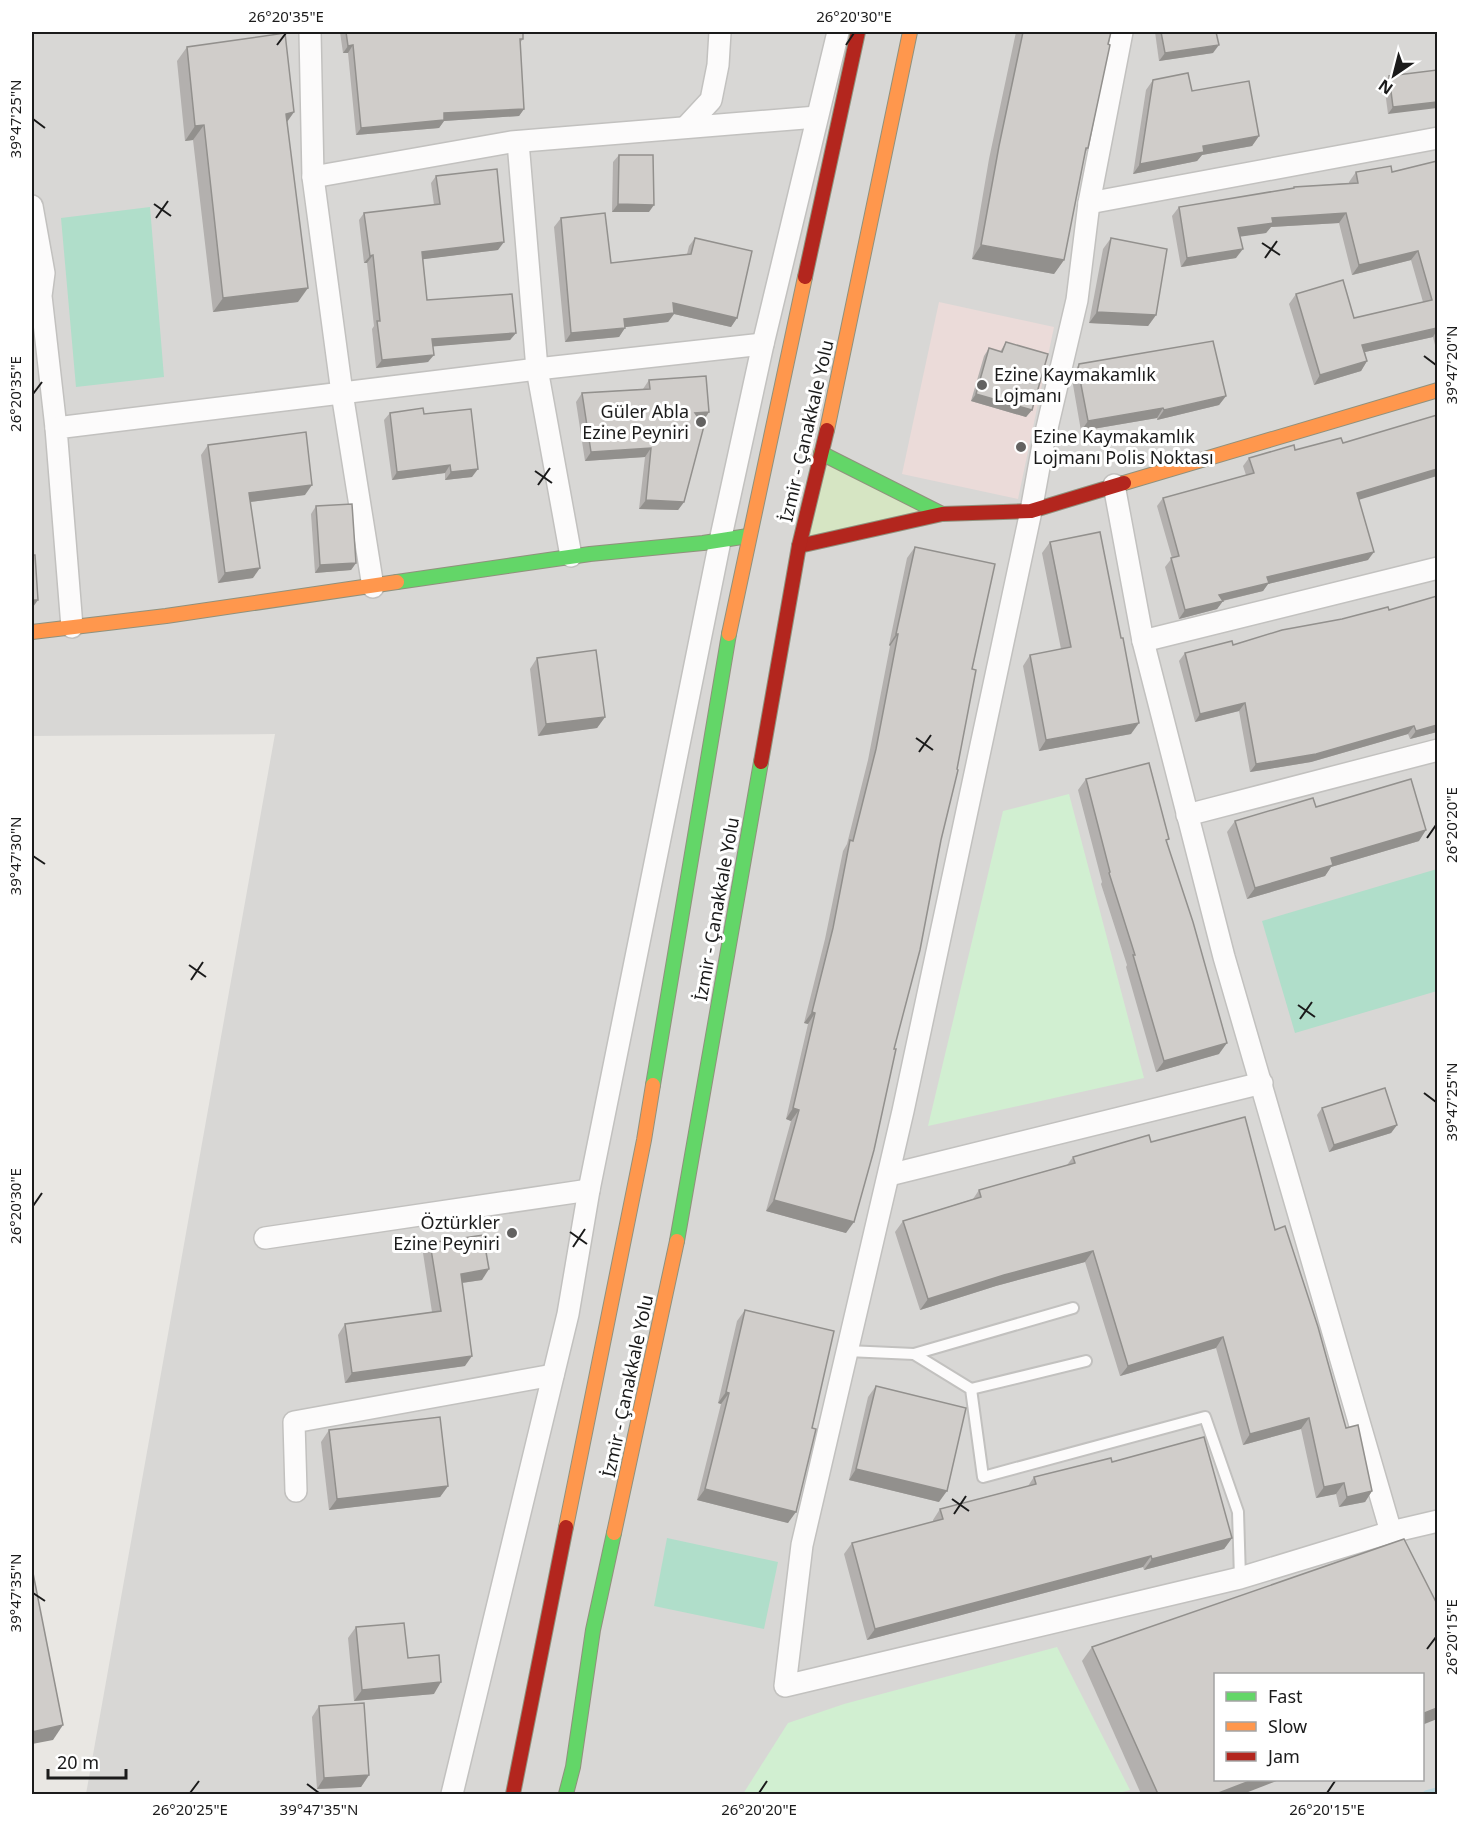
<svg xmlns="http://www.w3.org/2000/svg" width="1469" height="1826" font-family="'Noto Sans',sans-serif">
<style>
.residential{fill:#d8d7d5;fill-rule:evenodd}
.commercial{fill:#ebdbd9}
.grass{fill:#d6e5c3}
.park{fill:#d1efd1}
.pitch{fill:#b0deca}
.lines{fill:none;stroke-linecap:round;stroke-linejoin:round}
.stream{stroke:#b8d4db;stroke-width:8}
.lane-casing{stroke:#c2c1bf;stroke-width:14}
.street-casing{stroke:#c2c1bf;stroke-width:24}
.fast-casing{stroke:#90917d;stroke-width:16}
.slow-casing{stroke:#90917d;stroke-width:16}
.jam-casing{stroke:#90917d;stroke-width:16}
.lane{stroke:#fcfbfb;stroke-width:10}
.street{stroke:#fcfbfb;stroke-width:21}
.fast{stroke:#63d668;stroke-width:14}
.slow{stroke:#ff974d;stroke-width:14}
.jam{stroke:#b3261e;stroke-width:14}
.wall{fill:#b3b0ae}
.shaded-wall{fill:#92908d}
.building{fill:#d0cdca;stroke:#92908d;stroke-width:1.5}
.ticks{fill:none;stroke:#1b1b1b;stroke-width:2}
.poi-dot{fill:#636261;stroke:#fff;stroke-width:2}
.labels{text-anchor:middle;stroke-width:6;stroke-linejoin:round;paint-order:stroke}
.poi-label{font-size:18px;fill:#1b1b1b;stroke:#fff;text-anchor:start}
.street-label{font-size:18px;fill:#1b1b1b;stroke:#fff}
.neatline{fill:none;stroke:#1b1b1b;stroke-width:2}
.ticks-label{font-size:15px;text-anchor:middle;fill:#1b1b1b}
</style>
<rect width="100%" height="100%" fill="#e9e7e3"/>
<path class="residential" d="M32,32H1437V1794H86L275,734L32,736ZM1216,1674H1422V1780H1216Z"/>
<polygon class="commercial" points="939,302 1054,327 1018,499 902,474"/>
<polygon class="grass" points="821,453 942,514 799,546"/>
<g class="park">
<polygon points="1069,794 1144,1078 928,1126 1003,811"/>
<polygon points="1057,1647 1130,1790 1115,1794 743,1794 788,1723 844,1704"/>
</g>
<g class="pitch">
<polygon points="150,207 164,377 76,387 61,218"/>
<polygon points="1437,869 1437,991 1295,1033 1262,921"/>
<polygon points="667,1538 778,1562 764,1629 654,1606"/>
</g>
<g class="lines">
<polyline class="stream" points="1427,1794 1438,1791"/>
<defs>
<g id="lane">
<polyline points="847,1351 914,1354 971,1389 983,1477 1205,1417 1238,1512 1240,1578"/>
<polyline points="914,1354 1073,1308"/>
<polyline points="971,1389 1086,1361"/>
</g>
<g id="street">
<polyline points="310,32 313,177 342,393 373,587"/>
<polyline points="1122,32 1089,203 1077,300 1043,445 1031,511 903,1111 802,1545 785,1686 1240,1578 1391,1532 1438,1521"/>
<polyline points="686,127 711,100 718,65 720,32"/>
<polyline points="518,142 537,369 571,556"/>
<polyline points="313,177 511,142 817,117"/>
<polyline points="1089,203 1438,138"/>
<polyline points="32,206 44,273 41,296 56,428"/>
<polyline points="1114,485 1143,641 1224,957 1391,1532"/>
<polyline points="72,627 56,428 537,369 763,344"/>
<polyline points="1143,641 1438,568"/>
<polyline points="1187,815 1438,750"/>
<polyline points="889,1175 1262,1083"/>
<polyline points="265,1238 589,1190"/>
<polyline points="296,1491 294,1422 553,1375"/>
<polyline points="452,1794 568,1314 589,1190 720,541 763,344 838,32"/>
</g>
<g id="fast">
<polyline points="821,453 942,514"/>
<polyline points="397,582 590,554 703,543 748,536"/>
<polyline points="653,1085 729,634"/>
<polyline points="677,1241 761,762"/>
<polyline points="566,1794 573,1767 593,1630 614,1533"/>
</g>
<g id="slow">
<polyline points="827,430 910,32"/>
<polyline points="1124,483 1438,390"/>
<polyline points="32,632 166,616 397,582"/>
<polyline points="729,634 805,277"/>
<polyline points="566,1527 644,1140 653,1085"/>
<polyline points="614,1533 677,1241"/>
</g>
<g id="jam">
<polyline points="805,277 858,32"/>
<polyline points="799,546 942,514 1031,511 1124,483"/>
<polyline points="761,762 799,546 827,430"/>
<polyline points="513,1794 566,1527"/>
</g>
</defs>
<use href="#lane" class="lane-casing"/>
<use href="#street" class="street-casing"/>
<use href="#fast" class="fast-casing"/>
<use href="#slow" class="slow-casing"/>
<use href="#jam" class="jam-casing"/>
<use href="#lane" class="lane"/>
<use href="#street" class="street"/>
<use href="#fast" class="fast"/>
<use href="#slow" class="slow"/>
<use href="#jam" class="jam"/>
</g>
<g class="wall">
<polygon points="340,32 523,32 523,39 520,43 524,109 519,116 444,121 439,128 356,135 348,53 343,53"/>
<polygon points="1016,32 1111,32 1088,148 1085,153 1064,260 1054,274 972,259 989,159"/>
<polygon points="1155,32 1216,32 1213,53 1159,61"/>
<polygon points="187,47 294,112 287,122 298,302 213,312 193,140 185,141 177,61"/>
<polygon points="1437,70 1388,114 1384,83 1389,76"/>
<polygon points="1153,80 1192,91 1259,136 1252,146 1202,155 1197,161 1133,174 1146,90"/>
<polygon points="619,155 649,212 612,212 613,162"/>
<polygon points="1437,161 1437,353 1433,337 1365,352 1367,361 1361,371 1314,385 1289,304 1296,294 1354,318 1423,302 1411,260 1352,275 1339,223 1271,227 1266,233 1240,236 1236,258 1181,267 1172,216 1179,207 1293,189 1294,187 1349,183 1349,182 1356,172 1392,172"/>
<polygon points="436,176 498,250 423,259 427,300 516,333 510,340 433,346 428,362 376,368 372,329 374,326 367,263 364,263 359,220 364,213 434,205 431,183"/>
<polygon points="561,218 611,263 687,254 689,246 695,238 737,318 731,327 674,314 668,322 625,327 619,337 565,342 554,227"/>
<polygon points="1111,238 1156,315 1148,326 1089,323 1103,249"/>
<polygon points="1006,342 1032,410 1026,417 971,401 984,356 989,348 1000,352"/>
<polygon points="1079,364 1226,396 1219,405 1157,420 1157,418 1081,431 1072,379 1073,374"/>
<polygon points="649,380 709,412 703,421 701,421 684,502 678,510 639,509 645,457 585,461 576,402 582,393 643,389"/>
<polygon points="390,413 424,414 472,477 445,480 445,473 392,480 384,420"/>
<polygon points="208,445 305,495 250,502 253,578 218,583 201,455"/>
<polygon points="1295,450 1359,499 1368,560 1268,584 1263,591 1223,601 1217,609 1179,619 1165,567 1172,558 1157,506 1163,498 1246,475 1243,466 1249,458"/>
<polygon points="316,506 356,563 351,570 315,573 311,514"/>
<polygon points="1050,542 1121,638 1131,734 1039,751 1023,666 1030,655 1061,649 1042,553"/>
<polygon points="915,547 846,1233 766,1211 791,1121 786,1119 808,1024 804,1023 825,939 843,851 847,844 868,760 890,646 889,645 907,558"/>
<polygon points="1233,645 1437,732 1410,739 1408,734 1311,762 1250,772 1239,711 1195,722 1179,661 1185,653"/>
<polygon points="537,658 605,717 597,728 538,736 530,669"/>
<polygon points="1086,779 1167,842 1219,1054 1156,1072 1126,967 1127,965 1101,884 1102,882 1078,790"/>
<polygon points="1316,807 1419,841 1331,867 1325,876 1247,899 1227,832 1235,821"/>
<polygon points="1322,1108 1397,1125 1391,1133 1329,1152 1317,1115"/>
<polygon points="1151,1142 1275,1230 1346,1428 1372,1491 1365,1502 1339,1507 1336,1494 1316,1498 1301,1429 1243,1445 1216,1348 1120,1376 1085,1262 996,1286 920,1310 895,1232 903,1221 973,1199 979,1190 1067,1165 1073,1157"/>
<polygon points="430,1243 482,1280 462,1283 465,1366 345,1383 338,1335 345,1324 432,1312 423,1253"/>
<polygon points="745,1310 812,1428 788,1523 697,1500 721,1404 718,1403 737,1321"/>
<polygon points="876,1386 939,1502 849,1480 868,1397"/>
<polygon points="329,1430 448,1486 440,1497 329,1510 321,1442"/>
<polygon points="1112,1462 1232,1538 1224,1549 1144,1570 1143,1567 867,1640 844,1554 852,1543 933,1522 933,1520 940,1509 1028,1486 1034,1477"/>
<polygon points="356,1627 408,1658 434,1694 354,1701 348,1638"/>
<polygon points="1092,1647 1243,1794 1141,1794 1082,1661"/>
<polygon points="319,1706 369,1775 361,1787 317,1789 312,1717"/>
</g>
<g class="shaded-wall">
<polygon points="353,45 348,53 343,53 348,46"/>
<polygon points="1219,45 1213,53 1159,61 1165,53"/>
<polygon points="1437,102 1437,108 1388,114 1393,107"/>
<polygon points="524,109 519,116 444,121 439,128 356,135 361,128 444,113"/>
<polygon points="294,112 284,126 286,114"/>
<polygon points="204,125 193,140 185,141 195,126"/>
<polygon points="1259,136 1252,146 1202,155 1197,161 1133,174 1140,164 1203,146"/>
<polygon points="618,204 654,205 649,212 612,212"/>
<polygon points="1346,213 1339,223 1271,227 1266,233 1231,238 1238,228 1272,218"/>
<polygon points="504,242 498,250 417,260 422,252"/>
<polygon points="981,245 1064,260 1054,274 972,259"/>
<polygon points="1243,249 1236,258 1181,267 1187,258"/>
<polygon points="1418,251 1411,260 1352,275 1359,265"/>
<polygon points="373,255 367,263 364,263 370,256"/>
<polygon points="308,288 298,302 213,312 223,298"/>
<polygon points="673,303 737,318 731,327 674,314 668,322 618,328 624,319"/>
<polygon points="1097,312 1156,315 1148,326 1089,323"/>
<polygon points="625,328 619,337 565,342 571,333"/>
<polygon points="1437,328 1437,330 1433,337 1356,354 1362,345"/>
<polygon points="516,333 510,340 427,347 432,339"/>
<polygon points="434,355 428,362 376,368 382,360"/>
<polygon points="1367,361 1361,371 1314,385 1320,375"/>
<polygon points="976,394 1032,410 1026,417 971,401"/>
<polygon points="1226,396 1219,405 1157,420 1164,410"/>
<polygon points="1163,408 1157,418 1081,431 1088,421"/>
<polygon points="709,412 703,421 689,422 695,413"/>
<polygon points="651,448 645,457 585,461 591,452"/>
<polygon points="450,465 445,473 392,480 397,472"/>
<polygon points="478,469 472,477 445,480 451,472"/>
<polygon points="1437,469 1437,476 1352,502 1357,493"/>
<polygon points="312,485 305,495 242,503 249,493"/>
<polygon points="646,500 684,502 678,510 639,509"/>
<polygon points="1374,552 1368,560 1268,584 1263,591 1213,603 1219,595 1267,577"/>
<polygon points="356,563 351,570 315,573 320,565"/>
<polygon points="260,568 253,578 218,583 225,573"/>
<polygon points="32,600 38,600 33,607 32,607"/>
<polygon points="1223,601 1217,609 1179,619 1185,610"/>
<polygon points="896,634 898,634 890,646 889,645"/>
<polygon points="1245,703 1239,711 1195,722 1200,714"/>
<polygon points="605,717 597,728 538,736 546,724"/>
<polygon points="1139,723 1131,734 1039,751 1046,740"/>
<polygon points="1437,725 1437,732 1410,739 1416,731"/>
<polygon points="1414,726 1408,734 1311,762 1250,772 1256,764"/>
<polygon points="1426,830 1419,841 1331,867 1325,876 1247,899 1255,888 1331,858"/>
<polygon points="812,1012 815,1013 808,1024 804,1023"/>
<polygon points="1227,1043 1219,1054 1156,1072 1164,1061"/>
<polygon points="793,1108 799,1110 791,1121 786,1119"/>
<polygon points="1397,1125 1391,1133 1329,1152 1334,1145"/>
<polygon points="774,1200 854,1222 846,1233 766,1211"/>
<polygon points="1093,1251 1085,1262 996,1286 920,1310 928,1299 1004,1275"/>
<polygon points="489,1269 482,1280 454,1284 461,1274"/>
<polygon points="1223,1337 1216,1348 1120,1376 1128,1366"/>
<polygon points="472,1356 465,1366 345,1383 352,1373"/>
<polygon points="726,1392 729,1393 721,1404 718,1403"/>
<polygon points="1309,1418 1301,1429 1243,1445 1250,1434"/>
<polygon points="856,1469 947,1491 939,1502 849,1480"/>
<polygon points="1344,1483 1336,1494 1316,1498 1324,1487"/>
<polygon points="448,1486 440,1497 329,1510 337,1499"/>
<polygon points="705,1489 796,1512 788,1523 697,1500"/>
<polygon points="1372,1491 1365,1502 1339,1507 1347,1497"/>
<polygon points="1232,1538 1224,1549 1144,1570 1152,1559"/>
<polygon points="1151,1556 1143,1567 867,1640 875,1629"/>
<polygon points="441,1682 434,1694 354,1701 362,1690"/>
<polygon points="1437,1708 1437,1719 1422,1725 1422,1714"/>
<polygon points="63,1725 53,1740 32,1744 32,1732"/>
<polygon points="369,1775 361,1787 317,1789 324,1778"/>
<polygon points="1255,1779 1282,1779 1243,1794 1216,1794"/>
</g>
<g class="building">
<polygon points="346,32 523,32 523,39 520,39 524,109 444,113 444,120 361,128 353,45 348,46"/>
<polygon points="1023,32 1111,32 1108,44 1110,45 1088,148 1086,148 1064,260 981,245 999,146"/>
<polygon points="1161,32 1216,32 1219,45 1165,53"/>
<polygon points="285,33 294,112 286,114 308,288 223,298 204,125 195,126 187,47"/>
<polygon points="1437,70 1437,102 1393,107 1389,76"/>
<polygon points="1188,73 1192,91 1249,81 1259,136 1203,146 1204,152 1140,164 1153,80"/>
<polygon points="619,155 653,155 654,205 618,204"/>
<polygon points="1437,161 1437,328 1362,345 1367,361 1320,375 1296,294 1343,280 1354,318 1432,300 1418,251 1359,265 1346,213 1272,218 1273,223 1238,228 1243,249 1187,258 1179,207 1294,188 1294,187 1358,183 1356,172 1391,166 1392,172"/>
<polygon points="497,169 504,242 422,252 427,300 512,294 516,333 432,339 434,355 382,360 377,321 380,321 373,255 370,256 364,213 440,204 436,176"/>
<polygon points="605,213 611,263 691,254 695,238 752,251 737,318 673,303 674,313 624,319 625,328 571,333 561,218"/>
<polygon points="1111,238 1167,249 1156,315 1097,312"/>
<polygon points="1213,341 1226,396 1164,410 1163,408 1088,421 1078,369 1079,364"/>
<polygon points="1006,342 1048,354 1032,410 976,394 989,348 1002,352"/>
<polygon points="706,376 709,412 695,413 704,426 684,502 646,500 651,448 591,452 582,393 650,389 649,380"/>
<polygon points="423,408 424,414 471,409 478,469 451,472 450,465 397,472 390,413"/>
<polygon points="1437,415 1437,469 1357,493 1374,552 1267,577 1269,583 1219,595 1223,601 1185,610 1171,558 1179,556 1163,498 1254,473 1249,458 1294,445 1295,450 1341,438 1343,443"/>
<polygon points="306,432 312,485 249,493 260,568 225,573 208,445"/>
<polygon points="352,504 356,563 320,565 316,506"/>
<polygon points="1100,532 1121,638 1123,638 1139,723 1046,740 1030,655 1071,647 1050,542"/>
<polygon points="915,547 995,564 972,669 976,670 957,769 958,770 941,840 920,950 894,1049 896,1049 874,1150 854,1222 774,1200 799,1110 793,1108 815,1013 812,1012 833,928 850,840 853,841 876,749 898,634 896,634"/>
<polygon points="32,555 35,555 38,600 32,600"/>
<polygon points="1437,596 1437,725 1416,731 1414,726 1316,754 1256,764 1245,703 1200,714 1185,653 1232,641 1233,645 1282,630 1342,619 1388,607 1389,610"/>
<polygon points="596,650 605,717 546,724 537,658"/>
<polygon points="1149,763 1169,839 1166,840 1193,922 1227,1043 1164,1061 1133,955 1135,955 1109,873 1110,872 1086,779"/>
<polygon points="1411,779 1426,830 1331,858 1333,865 1255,888 1235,821 1313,798 1316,807"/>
<polygon points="1385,1088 1397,1125 1334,1145 1322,1108"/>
<polygon points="1245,1117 1275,1230 1285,1226 1318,1327 1346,1428 1358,1425 1372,1491 1347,1497 1344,1483 1324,1487 1309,1418 1250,1434 1223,1337 1128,1366 1093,1251 1004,1275 928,1299 903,1221 981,1197 979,1190 1075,1163 1073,1157 1149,1135 1151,1142"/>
<polygon points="483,1235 489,1269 461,1274 472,1356 352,1373 345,1324 441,1311 430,1243"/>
<polygon points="745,1310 834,1331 812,1428 816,1429 796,1512 705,1489 729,1393 726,1392"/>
<polygon points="876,1386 966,1408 947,1491 856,1469"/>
<polygon points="440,1417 448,1486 337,1499 329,1430"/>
<polygon points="1204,1437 1232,1538 1152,1559 1151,1556 875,1629 852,1543 943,1519 940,1509 1036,1484 1034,1477 1111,1458 1112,1462"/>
<polygon points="1404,1539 1437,1604 1437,1708 1422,1714 1422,1674 1215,1674 1215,1779 1255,1779 1216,1794 1158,1794 1092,1647"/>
<polygon points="32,1568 63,1725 32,1732"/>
<polygon points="404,1623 408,1658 439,1655 441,1682 362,1690 356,1627"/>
<polygon points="364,1703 369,1775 324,1778 319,1706"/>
</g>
<path class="ticks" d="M277,45L286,33M846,45L854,33M33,119L45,128M154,204L171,216M156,218L168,201M1262,243L1280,255M1265,258L1277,241M1424,356L1436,365M33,394L42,382M535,471L552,483M538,485L550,468M916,738L933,750M919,752L931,735M1427,838L1436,825M33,856L45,864M189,965L206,977M191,980L203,962M1298,1005L1315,1017M1300,1019L1312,1002M1424,1093L1436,1102M33,1206L42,1193M570,1232L587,1244M573,1247L585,1229M952,1499L969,1511M954,1514L966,1496M33,1593L45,1601M1427,1649L1436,1637M307,1784L319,1793M190,1793L199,1781M759,1793L767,1781M1327,1793L1335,1781"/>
<g class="poi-dot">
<circle cx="982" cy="385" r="6"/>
<circle cx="701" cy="422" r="6"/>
<circle cx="1021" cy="447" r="6"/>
<circle cx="512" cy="1233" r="6"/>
</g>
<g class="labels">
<g class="poi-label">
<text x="994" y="381">Ezine Kaymakamlık<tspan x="994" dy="21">Lojmanı</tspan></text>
<text x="689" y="418" text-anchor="end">Güler Abla<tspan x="689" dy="21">Ezine Peyniri</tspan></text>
<text x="1033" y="443">Ezine Kaymakamlık<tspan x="1033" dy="21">Lojmanı Polis Noktası</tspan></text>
<text x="500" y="1229" text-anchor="end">Öztürkler<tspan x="500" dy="21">Ezine Peyniri</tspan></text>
</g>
<g class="street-label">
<text transform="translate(807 431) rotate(-77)" y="6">İzmir - Çanakkale Yolu</text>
<text transform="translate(717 909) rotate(-80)" y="6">İzmir - Çanakkale Yolu</text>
<text transform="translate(628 1386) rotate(-78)" y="6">İzmir - Çanakkale Yolu</text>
</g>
</g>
<rect width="1469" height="1826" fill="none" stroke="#ffffff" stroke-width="66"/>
<rect x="1214" y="1673" width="210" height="108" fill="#ffffff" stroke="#a4a4a4" stroke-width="1.5"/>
<rect x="1226" y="1692" width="30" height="9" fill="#63d668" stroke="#a4a4a4" stroke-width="1.5"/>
<text x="1268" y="1703" font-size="18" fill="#1b1b1b">Fast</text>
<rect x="1226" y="1722" width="30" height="9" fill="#ff974d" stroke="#a4a4a4" stroke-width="1.5"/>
<text x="1268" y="1733" font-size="18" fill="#1b1b1b">Slow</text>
<rect x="1226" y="1752" width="30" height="9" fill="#b3261e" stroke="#a4a4a4" stroke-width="1.5"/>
<text x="1268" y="1763" font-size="18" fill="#1b1b1b">Jam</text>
<g transform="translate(1394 75) rotate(215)" stroke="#ffffff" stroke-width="4.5" paint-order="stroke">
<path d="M0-4.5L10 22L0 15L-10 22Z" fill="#1b1b1b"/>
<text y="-9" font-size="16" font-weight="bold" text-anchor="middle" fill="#1b1b1b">N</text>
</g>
<path d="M48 1769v9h78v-9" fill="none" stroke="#1b1b1b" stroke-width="3"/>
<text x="57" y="1769" font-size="18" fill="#1b1b1b" stroke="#ffffff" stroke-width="4.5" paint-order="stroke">20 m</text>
<rect x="33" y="33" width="1403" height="1760" class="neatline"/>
<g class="ticks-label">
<text x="286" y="22">26°20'35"E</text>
<text x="854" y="22">26°20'30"E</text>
<text transform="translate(16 119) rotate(-90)" y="5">39°47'25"N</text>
<text transform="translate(1452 365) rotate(-90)" y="5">39°47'20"N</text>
<text transform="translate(16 394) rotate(-90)" y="5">26°20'35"E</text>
<text transform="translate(1452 825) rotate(-90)" y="5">26°20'20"E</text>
<text transform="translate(16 856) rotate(-90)" y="5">39°47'30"N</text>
<text transform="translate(1452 1102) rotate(-90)" y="5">39°47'25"N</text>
<text transform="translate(16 1206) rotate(-90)" y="5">26°20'30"E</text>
<text transform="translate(16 1593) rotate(-90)" y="5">39°47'35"N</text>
<text transform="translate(1452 1637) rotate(-90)" y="5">26°20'15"E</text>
<text x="190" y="1815">26°20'25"E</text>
<text x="319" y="1815">39°47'35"N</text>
<text x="759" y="1815">26°20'20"E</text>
<text x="1327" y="1815">26°20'15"E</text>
</g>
</svg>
